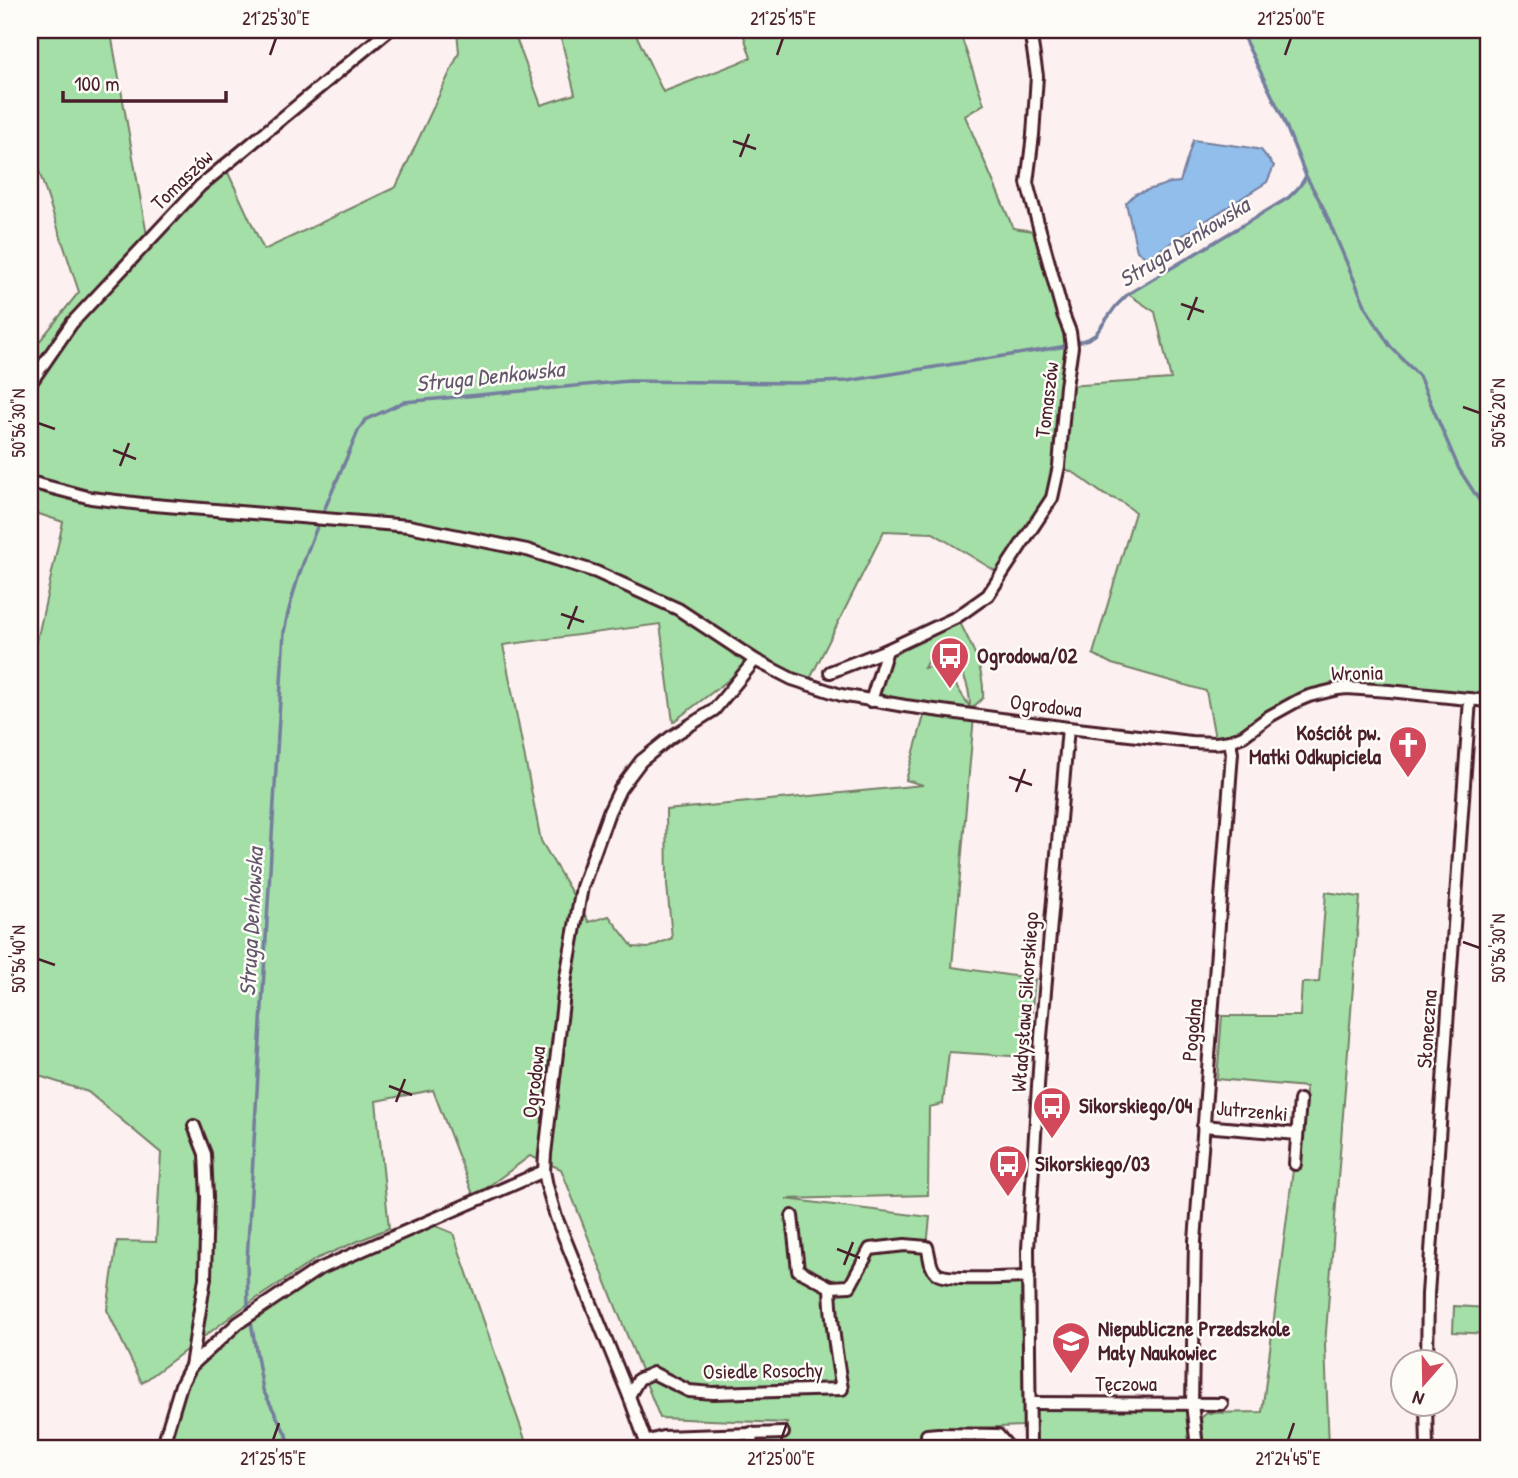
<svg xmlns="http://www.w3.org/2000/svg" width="1518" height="1478" font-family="'Patrick Hand',sans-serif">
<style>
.green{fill:#a3dfa6;stroke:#767f68;stroke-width:2;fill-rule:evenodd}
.water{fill:#91beeb;stroke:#757e9e;stroke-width:2}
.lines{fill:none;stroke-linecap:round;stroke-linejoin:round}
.stream{stroke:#757e9e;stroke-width:3.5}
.minor-casing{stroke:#4a1f2b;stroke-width:16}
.minor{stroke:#fdfcf7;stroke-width:10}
.ticks{fill:none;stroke:#4a1f2b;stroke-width:2.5}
.labels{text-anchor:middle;stroke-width:5;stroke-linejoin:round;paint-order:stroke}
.street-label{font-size:21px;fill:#4a1f2b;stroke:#fdfcf7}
.poi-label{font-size:21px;font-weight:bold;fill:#4a1f2b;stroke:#fdfcf7;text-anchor:start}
.water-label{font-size:23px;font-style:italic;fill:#63576e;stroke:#fdfcf7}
.neatline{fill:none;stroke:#4a1f2b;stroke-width:2.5}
.ticks-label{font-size:18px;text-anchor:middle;fill:#4a1f2b}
</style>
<rect width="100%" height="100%" fill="#fcf0f0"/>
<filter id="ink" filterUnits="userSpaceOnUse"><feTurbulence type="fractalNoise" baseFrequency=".0143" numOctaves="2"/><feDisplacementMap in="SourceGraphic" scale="14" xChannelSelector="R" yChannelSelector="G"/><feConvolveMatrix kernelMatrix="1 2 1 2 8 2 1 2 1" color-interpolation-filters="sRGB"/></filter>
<g filter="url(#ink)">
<g class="green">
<path d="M30,30H80L112,39L148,241L224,164L264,250L396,187L459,53L457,30H513L541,105L575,94L559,30H634L663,92L751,58L742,30H959L984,104L965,116L1013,228L1041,232L1070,332L1067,386L1171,379L1155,312L1128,294L1288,198C1296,191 1302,185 1306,176L1282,116L1240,30H1488V701L1347,688L1309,696L1243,736L1216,743L1206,691L1112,664L1093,654L1135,512L1122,502L1103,494L1076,474L1059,466L1052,498L1002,575L933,533L884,531L807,685L755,660L673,722L660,624L503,645L541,841L589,922L609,916L633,947L648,948L672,938L667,885L666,810L923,785L906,780L926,709L871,701L887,650L957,617C970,642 985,669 983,698L971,709L922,701L926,709L974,716L952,967L1035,979L1027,1057L949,1052L943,1104L929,1107L928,1195L786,1199L930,1217L927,1247L936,1273L1021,1277L1023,1426L923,1430L938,1434H934L927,1448H657L654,1440L782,1433L787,1423L660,1418L561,1169L530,1156L474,1197L433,1090L376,1101L389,1228L316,1259L241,1309L142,1383L107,1310L117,1241L156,1242L161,1153L88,1092L30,1073V673L63,522L30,511V353L79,292L30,144ZM940,653C962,659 970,687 970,707L946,670L936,665L924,668L930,656Z"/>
<polygon points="1326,892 1360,897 1325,1345 1329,1448 1204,1448 1201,1418 1207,1413 1262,1412 1293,1170 1301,1169 1306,1087 1217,1079 1222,1016 1300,1016 1302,983 1319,982"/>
<polygon points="426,1222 453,1233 528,1448 162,1448 191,1366 238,1323 317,1270"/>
<polygon points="1454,1306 1488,1308 1488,1334 1453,1332"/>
<polygon points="1030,1403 1192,1403 1197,1448 1030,1448"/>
</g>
<polygon class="water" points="1193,140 1246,147 1261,150 1274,166 1267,182 1147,258 1137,251 1126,203 1135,194 1170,183 1180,182"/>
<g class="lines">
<g class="stream">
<polyline points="1306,176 1322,205 1367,310 1390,346 1419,376 1459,469 1488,514"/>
<path d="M248,1308L247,1261L284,632C297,562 331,497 358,431L365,420L404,402L629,381L798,383L847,381L1061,347L1088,339L1095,335L1116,306L1128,294L1288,198C1296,191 1302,185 1306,176L1282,116L1240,30"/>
<polyline points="251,1322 263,1390 293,1448"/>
</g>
<defs>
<g id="minor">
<polyline points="30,384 72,323 200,186 389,30"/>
<polyline points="30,482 91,498 142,504 409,526 527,550 596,572 678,609 755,660 792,679 841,695 905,706 1068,728 1191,742 1216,743 1230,741 1243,736 1270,716 1297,701 1309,696 1338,689 1347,688 1389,691 1488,701"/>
<polyline points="830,672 887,650"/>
<polyline points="871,701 887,650 957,617 988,595 1052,498 1059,466 1066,386 1072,347 1070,332 1063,314 1027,183 1033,135 1037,76 1030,30"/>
<polyline points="1203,1126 1297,1134"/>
<polyline points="1295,1164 1300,1100"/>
<path d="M792,1216L798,1270L830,1287L850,1286L870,1249L905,1245L927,1247C930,1255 929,1267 936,1273C946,1282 1012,1277 1029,1277"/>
<polyline points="1427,1362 1428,1294 1470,699"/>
<polyline points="191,1366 238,1323 317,1270 544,1171"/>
<path d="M629,1396L639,1379L653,1373L689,1391L713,1393L842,1389C836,1355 831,1321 830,1287"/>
<polyline points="1030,1403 1222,1404"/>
<polyline points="1426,1404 1427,1448"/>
<polyline points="751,1433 752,1448"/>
<polyline points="645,1442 663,1437 783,1433"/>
<polyline points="162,1448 181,1385 191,1366 205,1278 207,1197 205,1154 194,1126"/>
<polyline points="648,1448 629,1396 556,1217 547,1186 544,1171 545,1154 566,977 582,887 609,812 620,789 641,761 671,737 714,710 755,660"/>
<polyline points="927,1448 927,1435 938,1434 998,1435 1009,1448"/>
<polyline points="1030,1448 1028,1249 1041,1037 1068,728"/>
<polyline points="1197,1448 1192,1403 1195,1241 1232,753 1230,741"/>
</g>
</defs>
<use href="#minor" class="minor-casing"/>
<use href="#minor" class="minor"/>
</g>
</g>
<path class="ticks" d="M270,55L276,38M777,55L783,38M1285,55L1291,38M733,141L756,149M740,157L749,134M1181,304L1204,312M1188,320L1197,297M1463,407L1480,413M38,423L55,429M113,450L136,459M120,466L129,443M561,614L584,622M568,629L577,606M1009,777L1032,785M1016,792L1025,769M1463,942L1480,948M38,959L55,965M389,1086L412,1095M396,1102L405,1079M837,1249L860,1258M844,1265L853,1242M273,1440L279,1423M781,1440L787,1423M1288,1440L1294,1423"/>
<defs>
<symbol id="bus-pin" viewBox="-11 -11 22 30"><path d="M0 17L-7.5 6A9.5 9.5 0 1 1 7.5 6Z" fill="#d1495b" stroke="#fdfcf7"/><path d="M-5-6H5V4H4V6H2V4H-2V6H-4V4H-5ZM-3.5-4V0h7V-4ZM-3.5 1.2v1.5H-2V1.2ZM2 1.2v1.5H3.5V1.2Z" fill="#fff"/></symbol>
<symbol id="church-pin" viewBox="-11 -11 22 30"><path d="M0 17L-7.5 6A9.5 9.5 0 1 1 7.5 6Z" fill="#d1495b" stroke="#fdfcf7"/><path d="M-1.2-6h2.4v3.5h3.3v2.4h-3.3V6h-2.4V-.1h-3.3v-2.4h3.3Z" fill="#fff"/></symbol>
<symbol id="school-pin" viewBox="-11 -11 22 30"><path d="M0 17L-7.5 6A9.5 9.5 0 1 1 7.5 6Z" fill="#d1495b" stroke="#fdfcf7"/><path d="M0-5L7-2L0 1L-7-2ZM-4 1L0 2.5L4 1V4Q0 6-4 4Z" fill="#fff"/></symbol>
</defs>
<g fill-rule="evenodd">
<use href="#bus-pin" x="928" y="634" width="44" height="60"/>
<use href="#church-pin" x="1386" y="723" width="44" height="60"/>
<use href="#bus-pin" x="1030" y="1084" width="44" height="60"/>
<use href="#bus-pin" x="986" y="1142" width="44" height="60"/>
<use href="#school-pin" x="1049" y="1319" width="44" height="60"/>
</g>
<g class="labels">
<g class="street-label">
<text transform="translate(182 180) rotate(-44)" y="7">Tomaszów</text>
<text transform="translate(1047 400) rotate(-83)" y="7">Tomaszów</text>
<text transform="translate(1357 673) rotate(-1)" y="7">Wronia</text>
<text transform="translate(1046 706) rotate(7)" y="7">Ogrodowa</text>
<text transform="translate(1025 1002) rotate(-86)" y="7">Władysława Sikorskiego</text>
<text transform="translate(1427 1029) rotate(-86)" y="7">Słoneczna</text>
<text transform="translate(1192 1030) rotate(-85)" y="7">Pogodna</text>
<text transform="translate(534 1082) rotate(-83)" y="7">Ogrodowa</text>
<text transform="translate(1252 1111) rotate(5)" y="7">Jutrzenki</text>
<text transform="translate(763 1371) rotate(-1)" y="7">Osiedle Rosochy</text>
<text x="1126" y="1391">Tęczowa</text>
</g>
<g class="poi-label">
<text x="977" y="663">Ogrodowa/02</text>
<text x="1381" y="740" text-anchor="end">Kościół pw.<tspan x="1381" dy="24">Matki Odkupiciela</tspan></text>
<text x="1079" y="1113">Sikorskiego/04</text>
<text x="1035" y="1171">Sikorskiego/03</text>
<text x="1098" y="1336">Niepubliczne Przedszkole<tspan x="1098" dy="24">Mały Naukowiec</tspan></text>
</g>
<g class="water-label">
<text transform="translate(1184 242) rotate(-32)" y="8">Struga Denkowska</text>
<text transform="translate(490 376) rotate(-6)" y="8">Struga Denkowska</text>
<text transform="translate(251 922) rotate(-87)" y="8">Struga Denkowska</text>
</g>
</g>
<rect width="1518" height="1478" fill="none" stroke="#fdfcf7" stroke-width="77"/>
<g transform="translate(1424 1383) rotate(200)"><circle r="33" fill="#fdfcf7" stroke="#b5a4a5" stroke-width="2"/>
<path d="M0-5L12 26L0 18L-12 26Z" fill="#d1495b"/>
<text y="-10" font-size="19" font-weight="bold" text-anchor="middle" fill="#4a1f2b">N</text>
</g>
<path d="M63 91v10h163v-10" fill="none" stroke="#4a1f2b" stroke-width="3.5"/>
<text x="74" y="91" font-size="21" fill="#4a1f2b" stroke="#fdfcf7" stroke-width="5" paint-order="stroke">100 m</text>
<rect x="38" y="38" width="1442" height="1402" class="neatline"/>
<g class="ticks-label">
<text x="276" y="25">21°25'30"E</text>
<text x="783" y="25">21°25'15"E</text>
<text x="1291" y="25">21°25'00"E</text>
<text transform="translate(1499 413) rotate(-90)" y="6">50°56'20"N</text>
<text transform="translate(19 423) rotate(-90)" y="6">50°56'30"N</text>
<text transform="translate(1499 948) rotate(-90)" y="6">50°56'30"N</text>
<text transform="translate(19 959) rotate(-90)" y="6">50°56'40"N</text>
<text x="273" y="1465">21°25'15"E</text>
<text x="781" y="1465">21°25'00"E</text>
<text x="1288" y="1465">21°24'45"E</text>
</g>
</svg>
